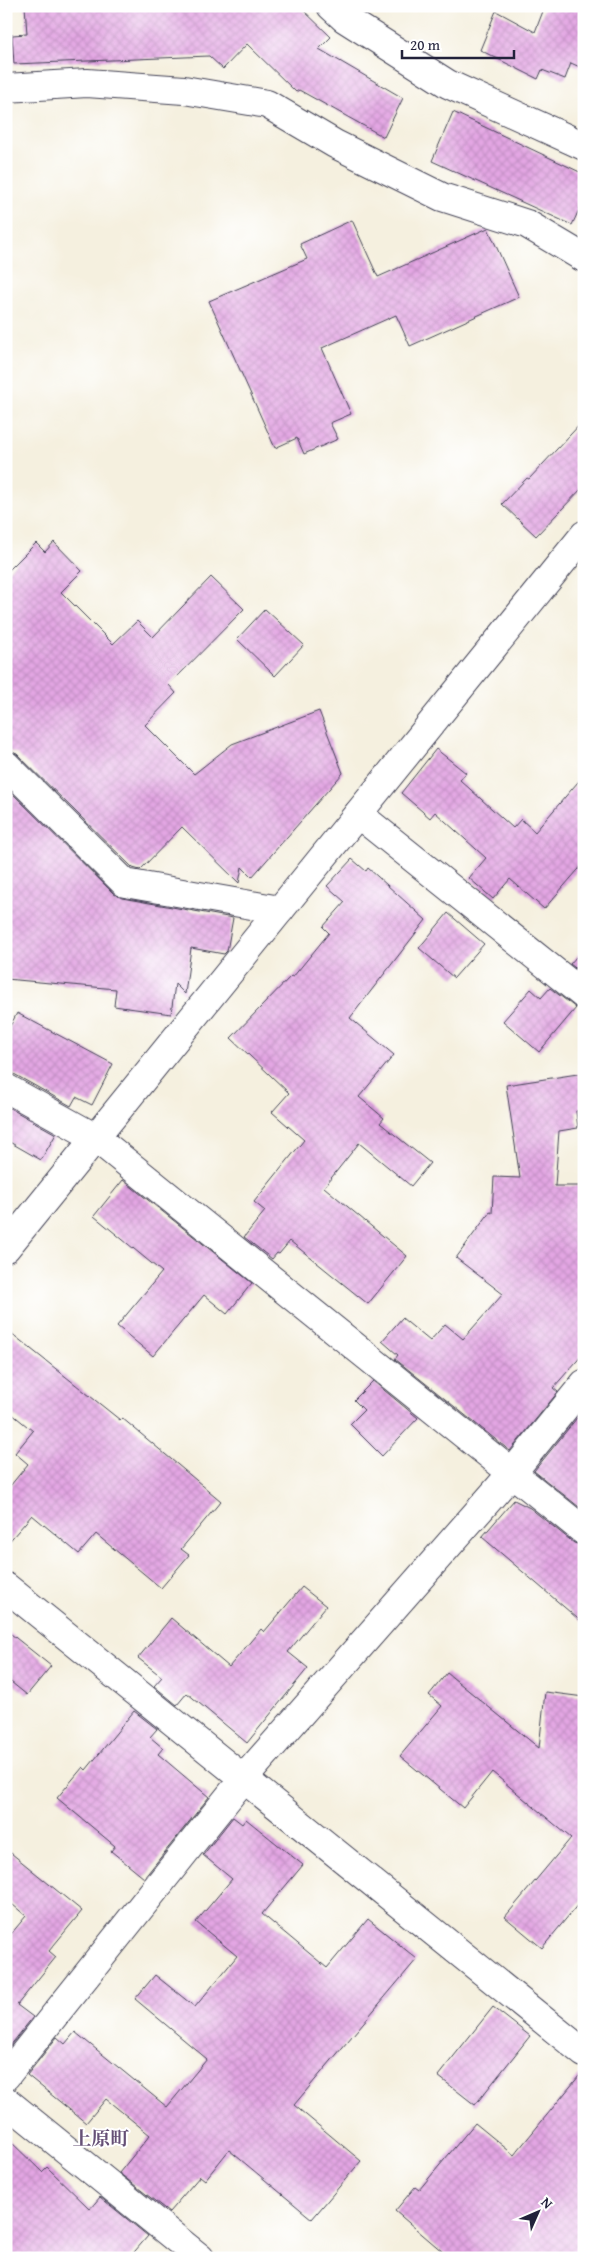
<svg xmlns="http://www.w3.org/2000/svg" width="590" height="2264" font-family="'Gentium Book Plus','Noto Serif JP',serif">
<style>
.building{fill:url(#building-cross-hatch)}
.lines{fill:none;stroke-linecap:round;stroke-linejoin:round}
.minor-casing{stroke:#424154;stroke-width:30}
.minor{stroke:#fff;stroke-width:28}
.labels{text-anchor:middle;stroke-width:4;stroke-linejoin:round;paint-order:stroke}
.quarter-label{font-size:19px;font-weight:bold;fill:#665076;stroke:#fff}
</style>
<defs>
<pattern id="building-cross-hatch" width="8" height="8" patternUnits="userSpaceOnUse" patternTransform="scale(1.25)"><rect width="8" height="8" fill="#e3a6e3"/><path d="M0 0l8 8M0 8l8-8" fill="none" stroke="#c28fc4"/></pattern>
</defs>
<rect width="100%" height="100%" fill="#fff"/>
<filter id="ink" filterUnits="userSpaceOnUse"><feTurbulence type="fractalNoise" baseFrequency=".02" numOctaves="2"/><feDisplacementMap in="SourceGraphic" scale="10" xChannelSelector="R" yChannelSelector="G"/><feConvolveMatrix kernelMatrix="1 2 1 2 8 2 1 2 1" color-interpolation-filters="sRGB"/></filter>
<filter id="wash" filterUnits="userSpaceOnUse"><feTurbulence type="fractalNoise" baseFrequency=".0096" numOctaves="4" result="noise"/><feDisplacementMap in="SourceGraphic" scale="20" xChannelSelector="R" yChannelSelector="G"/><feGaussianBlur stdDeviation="1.12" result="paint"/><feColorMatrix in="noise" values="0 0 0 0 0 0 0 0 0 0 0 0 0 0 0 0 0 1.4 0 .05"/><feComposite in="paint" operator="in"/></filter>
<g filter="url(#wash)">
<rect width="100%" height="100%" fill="#f5f0df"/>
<g id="blocks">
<g class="building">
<polygon points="25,6 299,6 331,37 319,49 403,98 384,137 299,90 296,92 247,44 223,69 209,56 14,64 12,35 27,34"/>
<polygon points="545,6 584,6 584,69 571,63 565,79 542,70 538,79 480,50 496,11 535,32"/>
<polygon points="453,112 584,174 584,199 572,225 432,161"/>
<polygon points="352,220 378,277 488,228 519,297 410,346 396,315 322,348 351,414 330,423 338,439 304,454 297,438 275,448 209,301 307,259 300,244"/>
<polygon points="584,420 584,486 536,536 502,504 527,478 529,479"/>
<polygon points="54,542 82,571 61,592 113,644 137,621 153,637 211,577 244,609 169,685 176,693 145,725 194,774 232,744 319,711 343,773 252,877 242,867 239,883 182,827 140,870 133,868 17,754 6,750 6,573 36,543 45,552"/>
<polygon points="265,609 304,645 275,676 237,639"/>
<polygon points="436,749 466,773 460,780 513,828 521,819 535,832 584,775 584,863 544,909 510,879 493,899 469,878 486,858 435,812 430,818 401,793"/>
<polygon points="6,787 114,894 122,898 233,918 227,951 224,954 191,948 185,994 175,984 171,1014 114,1006 116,989 6,979"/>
<polygon points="352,859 366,871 368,868 426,920 350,1018 394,1055 359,1097 384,1118 380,1123 430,1163 411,1186 359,1143 324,1187 407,1256 368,1304 290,1241 279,1254 277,1253 272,1259 244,1237 265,1211 254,1202 304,1140 272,1112 289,1093 231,1038 291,976 293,977 329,933 323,927 345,902 327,886"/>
<polygon points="448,913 484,944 454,978 419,948"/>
<polygon points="584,948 584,975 570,964"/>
<polygon points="550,988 576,1008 539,1052 503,1021 531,989 541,998"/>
<polygon points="17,1013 113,1064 92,1105 76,1097 71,1106 14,1074 6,1072 6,1034"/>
<polygon points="584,1073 584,1110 576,1111 578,1128 559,1131 555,1186 584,1186 584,1353 553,1388 558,1392 510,1451 395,1359 398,1355 382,1341 402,1318 430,1341 445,1324 463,1339 503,1294 456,1258 490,1212 492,1213 494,1177 520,1178 506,1085"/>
<polygon points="6,1106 56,1134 41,1160 6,1140"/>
<polygon points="123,1180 252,1283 227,1314 204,1295 153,1356 117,1326 162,1272 94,1216"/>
<polygon points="6,1329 120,1420 122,1418 221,1501 181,1549 189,1555 161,1588 96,1534 79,1554 32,1515 6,1545 6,1491 28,1464 15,1453 33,1431 6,1409"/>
<polygon points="373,1381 418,1418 382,1456 350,1424 364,1410 354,1400"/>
<polygon points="581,1413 584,1416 584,1511 534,1471"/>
<polygon points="514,1500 530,1508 574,1543 584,1546 584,1624 482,1537"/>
<polygon points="302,1587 326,1606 288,1652 308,1668 247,1743 187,1693 177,1705 154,1686 162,1677 138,1658 171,1618 229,1667 261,1629 264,1632"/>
<polygon points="6,1630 51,1666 27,1695 6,1678"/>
<polygon points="447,1673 539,1748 545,1692 584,1697 584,1897 542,1948 505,1917 571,1838 492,1772 463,1808 400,1756 442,1706 429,1695"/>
<polygon points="134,1711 157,1729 150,1737 163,1748 158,1754 209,1797 144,1878 111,1851 115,1846 57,1798 83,1767 86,1770"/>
<polygon points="233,1817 242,1824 246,1819 303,1865 262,1914 327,1968 368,1919 417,1959 294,2105 361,2161 312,2219 229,2150 205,2180 200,2176 169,2212 119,2173 150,2135 106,2099 86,2123 27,2075 57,2037 65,2044 75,2032 167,2107 207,2059 135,1999 155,1975 195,2007 237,1956 196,1922 232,1879 203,1855"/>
<polygon points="6,1849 82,1911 49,1951 56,1957 17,2005 33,2017 6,2051 6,1940 26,1916 6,1899"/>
<polygon points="493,2007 530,2036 475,2105 438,2076"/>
<polygon points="584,2070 584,2258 450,2258 395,2211 415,2187 419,2190 475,2123 514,2155"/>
<polygon points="6,2137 42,2172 47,2167 90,2209 100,2197 148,2236 129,2258 6,2258"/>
</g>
</g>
</g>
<g filter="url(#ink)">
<use href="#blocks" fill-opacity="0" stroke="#424154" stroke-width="1"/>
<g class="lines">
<defs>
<g id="minor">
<polyline points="331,6 344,18 448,84 584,146"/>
<polyline points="6,88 87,83 184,90 267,104 335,144 442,197 527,224 584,258"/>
<polyline points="6,765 125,883 280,910"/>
<polyline points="358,814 584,995"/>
<polyline points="6,1088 96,1138 584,1531"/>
<polyline points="6,1248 584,535"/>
<polyline points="6,1587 584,2053"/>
<polyline points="6,2076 244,1778 512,1473 584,1384"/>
<polyline points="6,2101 200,2258"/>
</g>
</defs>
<use href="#minor" class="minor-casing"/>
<use href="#minor" class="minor"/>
</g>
</g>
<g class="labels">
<g class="quarter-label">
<text x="101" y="2145">上原町</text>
</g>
</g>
<rect width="590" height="2264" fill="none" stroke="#fff" stroke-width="25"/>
<g transform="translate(538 2212) rotate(45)" stroke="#ffffff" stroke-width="4" paint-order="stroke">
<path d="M0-4L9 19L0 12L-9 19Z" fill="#22223b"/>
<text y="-8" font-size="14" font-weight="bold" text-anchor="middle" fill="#22223b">N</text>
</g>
<path d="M402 50v8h112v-8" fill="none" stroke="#22223b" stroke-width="2.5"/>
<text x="410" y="50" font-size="15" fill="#22223b" stroke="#ffffff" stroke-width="4" paint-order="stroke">20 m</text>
</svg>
